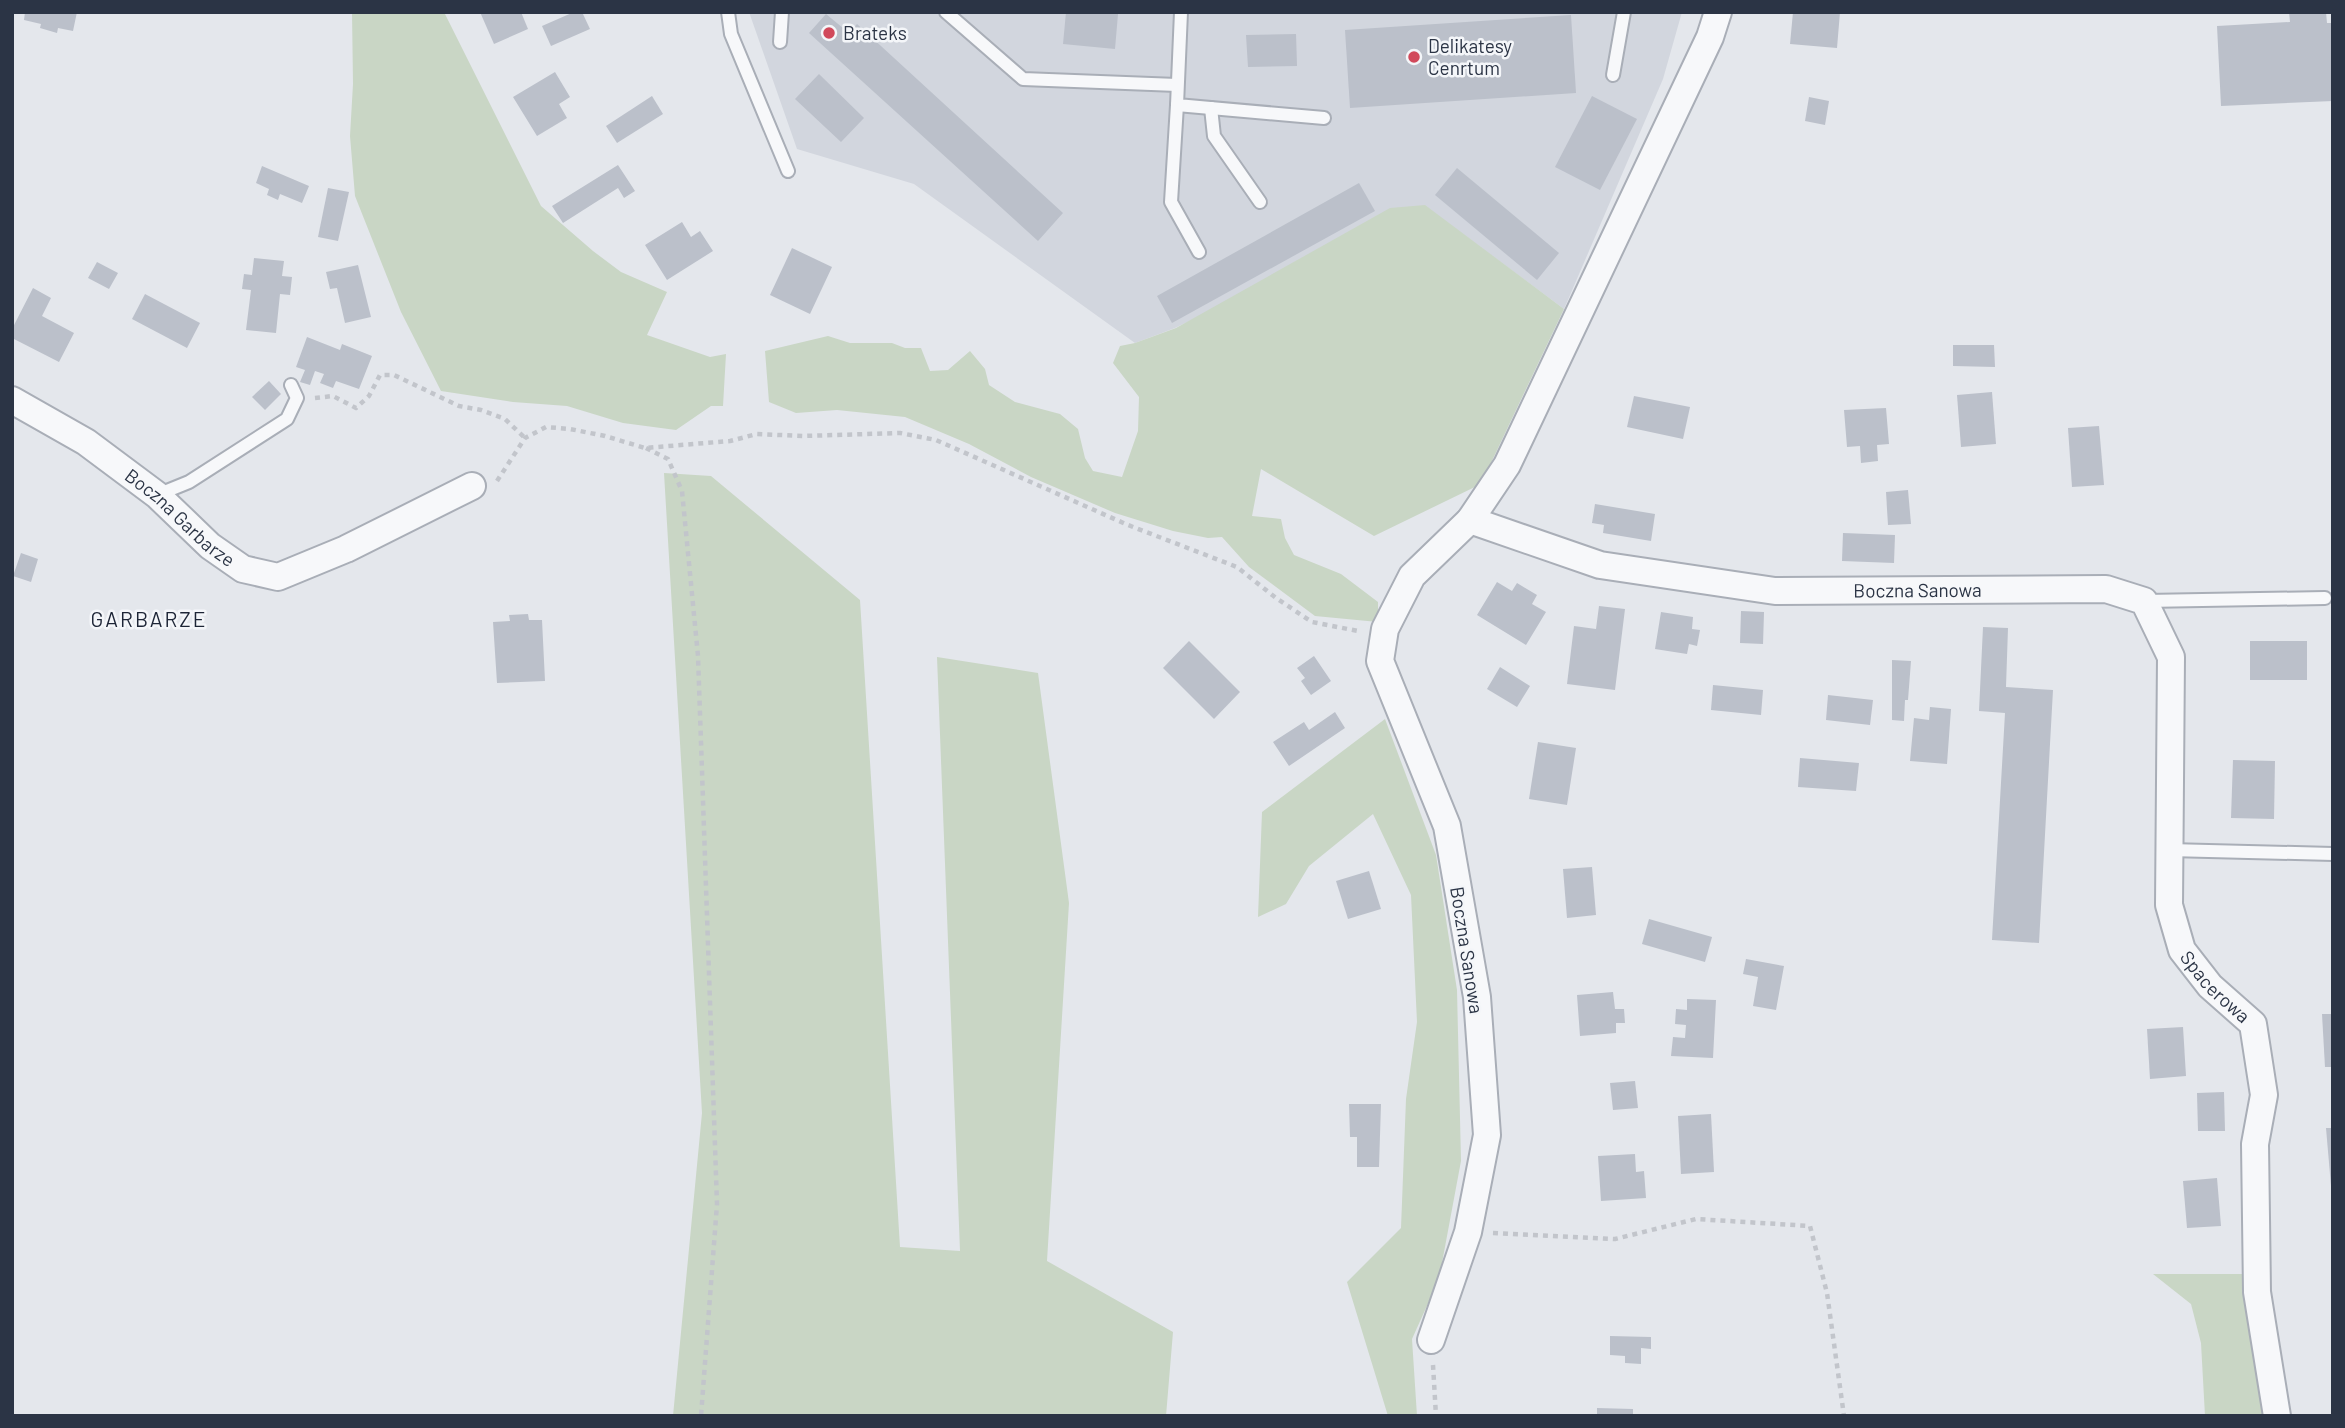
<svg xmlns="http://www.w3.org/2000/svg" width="2345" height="1428" font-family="Barlow,sans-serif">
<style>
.built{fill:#d2d6de}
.green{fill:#c9d6c5}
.building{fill:#bbc0ca}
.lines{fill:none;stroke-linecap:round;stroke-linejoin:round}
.service-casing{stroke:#a9aeb7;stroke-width:16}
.minor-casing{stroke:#a9aeb7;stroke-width:30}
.path{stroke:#c2c5cb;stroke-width:4.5;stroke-dasharray:5 5;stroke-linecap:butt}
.service{stroke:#f7f8fa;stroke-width:12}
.minor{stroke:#f7f8fa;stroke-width:26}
.poi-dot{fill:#d1495b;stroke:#f4f6f9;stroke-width:2.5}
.labels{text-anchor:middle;stroke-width:5;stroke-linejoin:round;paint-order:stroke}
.poi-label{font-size:19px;fill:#2b3445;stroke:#f4f6f9;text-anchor:start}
.street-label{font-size:19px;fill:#2b3445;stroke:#f4f6f9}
.neighbourhood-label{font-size:21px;letter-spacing:2px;fill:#1d2536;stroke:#f4f6f9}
</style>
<rect width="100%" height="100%" fill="#e4e7ec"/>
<polygon class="built" points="749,12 1682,12 1663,79 1564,309 1425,206 1175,328 1135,343 914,184 797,149"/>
<g class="green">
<polygon points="352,12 444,12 541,206 593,251 621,272 667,292 647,335 710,357 726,354 723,406 711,406 676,430 623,423 567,406 513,402 441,391 401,312 355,196 350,136 353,84"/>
<polygon points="1425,205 1564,309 1481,484 1374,536 1261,469 1252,516 1281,519 1285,538 1294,555 1341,574 1378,602 1378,622 1315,616 1249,567 1222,537 1208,538 1173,531 1115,513 1031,477 969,444 905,417 837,410 796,413 769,402 765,351 828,336 850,343 892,343 905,348 921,348 930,371 948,370 970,351 985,369 989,385 1015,402 1060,414 1078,429 1085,458 1093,471 1122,477 1138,431 1139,397 1113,363 1120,346 1135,343 1176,328 1390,208"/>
<polygon points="664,473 711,476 860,600 900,1247 960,1251 937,657 1038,673 1069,903 1047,1261 1173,1332 1166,1416 673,1416 702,1113"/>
<polygon points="1385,719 1436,855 1457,990 1461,1161 1439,1279 1412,1339 1417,1416 1388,1416 1347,1282 1401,1228 1406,1099 1417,1022 1411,895 1373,814 1309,866 1286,904 1258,917 1262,812"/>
<polygon points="2153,1274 2247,1274 2267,1416 2205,1416 2201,1343 2191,1304"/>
</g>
<g class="building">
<polygon points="25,12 77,12 73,31 58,28 57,33 40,28 41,24 24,20"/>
<polygon points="480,12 521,12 528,29 494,44"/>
<polygon points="574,12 582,12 590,29 551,46 542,26"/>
<polygon points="1066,12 1118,14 1115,49 1063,44"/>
<polygon points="1793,12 1840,12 1837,48 1790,44"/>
<polygon points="2289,12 2326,12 2327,23 2333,23 2333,101 2221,106 2217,26 2290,22"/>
<polygon points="826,14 849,33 857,24 1063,213 1038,241 809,33"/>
<polygon points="1571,15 1576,93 1350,108 1345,30"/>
<polygon points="1296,34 1297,66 1248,67 1246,35"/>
<polygon points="555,72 570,97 559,104 567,118 537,136 513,97"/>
<polygon points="819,74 864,118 841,142 795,99"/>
<polygon points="652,96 663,114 617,143 606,126"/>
<polygon points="1592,96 1637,119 1600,190 1555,167"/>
<polygon points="1809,97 1829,101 1825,125 1805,121"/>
<polygon points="618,165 635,191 624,198 618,188 563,223 552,206"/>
<polygon points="262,166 309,186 302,203 280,194 278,200 267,195 269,189 256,183"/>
<polygon points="1457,168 1559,253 1537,280 1435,195"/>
<polygon points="1359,183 1375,211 1172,323 1157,296"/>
<polygon points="328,188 349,192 338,241 318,237"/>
<polygon points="682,222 691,237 700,231 713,251 667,280 645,245"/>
<polygon points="792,248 832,267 810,314 770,295"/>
<polygon points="254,258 284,261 282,276 292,277 290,295 280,294 276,333 246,330 251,290 242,289 244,274 252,275"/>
<polygon points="97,262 118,273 109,289 88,278"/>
<polygon points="358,265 371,317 345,323 337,288 330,289 326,272"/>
<polygon points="33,288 51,298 42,316 74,333 59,362 12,338 12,329"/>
<polygon points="145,294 200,323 187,348 132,319"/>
<polygon points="307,337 340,350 342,344 372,356 359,389 336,381 333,388 320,383 324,374 315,371 310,385 300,382 305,370 296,367"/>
<polygon points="1953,345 1994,345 1995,367 1953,366"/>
<polygon points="269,381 281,394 265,410 252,397"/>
<polygon points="1992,392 1996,444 1961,447 1957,395"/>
<polygon points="1634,396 1690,407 1683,439 1627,427"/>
<polygon points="1886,408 1889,444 1877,445 1878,461 1861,463 1860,446 1847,447 1844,410"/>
<polygon points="2099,426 2104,485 2072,487 2068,428"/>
<polygon points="1908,490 1911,524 1888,525 1886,492"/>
<polygon points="1595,504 1655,514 1651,541 1603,533 1604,525 1592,523"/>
<polygon points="1843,533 1895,535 1894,563 1842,561"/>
<polygon points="21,553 38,559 31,582 13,576"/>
<polygon points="1497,582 1512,591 1517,583 1537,595 1532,604 1546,612 1526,645 1477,615"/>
<polygon points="1599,606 1625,609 1615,690 1567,684 1574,626 1596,629"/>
<polygon points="1741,611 1764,612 1763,644 1740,643"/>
<polygon points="1661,612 1693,617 1692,629 1700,630 1697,646 1689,644 1687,654 1655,649"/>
<polygon points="528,614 529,620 542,620 545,681 497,683 493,622 510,621 509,615"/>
<polygon points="1983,627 2008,628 2006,687 2053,690 2039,943 1992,940 2005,713 1979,711"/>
<polygon points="1189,641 1240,692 1214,719 1163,668"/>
<rect x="2250" y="641" width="57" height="39"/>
<polygon points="1314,656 1331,681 1311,695 1301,681 1305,678 1297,668"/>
<polygon points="1892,660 1911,661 1908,700 1905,700 1904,721 1892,720"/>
<polygon points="1500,667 1530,686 1517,707 1487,689"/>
<polygon points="1713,685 1763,690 1761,715 1711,710"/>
<polygon points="1828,695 1873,700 1870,725 1826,720"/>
<polygon points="1930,707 1951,709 1947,764 1910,761 1914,718 1929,720"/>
<polygon points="1335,712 1345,728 1289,766 1273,742 1304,722 1309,730"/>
<polygon points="1538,742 1576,748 1567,805 1529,799"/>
<polygon points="1800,758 1859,763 1856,791 1798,787"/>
<polygon points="2233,760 2275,761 2274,819 2231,818"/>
<polygon points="1592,867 1596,915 1567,918 1563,869"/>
<polygon points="1369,871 1381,909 1348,919 1336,881"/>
<polygon points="1649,919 1712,937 1705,962 1642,944"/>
<polygon points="1746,959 1784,966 1776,1010 1753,1006 1758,977 1743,974"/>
<polygon points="1613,992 1615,1009 1624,1009 1625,1023 1616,1023 1616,1033 1580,1036 1577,995"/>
<polygon points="1687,999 1716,1000 1713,1058 1671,1056 1673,1037 1685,1038 1686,1025 1675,1024 1676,1009 1687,1010"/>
<polygon points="2322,1014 2333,1014 2333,1067 2325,1067"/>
<polygon points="2183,1027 2186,1076 2150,1079 2147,1029"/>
<polygon points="1635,1081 1638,1108 1613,1110 1610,1083"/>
<polygon points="2224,1092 2225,1131 2198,1131 2197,1093"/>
<polygon points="1349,1104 1381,1104 1379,1167 1357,1167 1357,1137 1350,1137"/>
<polygon points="1711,1114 1714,1172 1681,1174 1678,1116"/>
<polygon points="2326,1128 2333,1128 2333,1186 2331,1186"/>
<polygon points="1635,1154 1636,1172 1644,1171 1646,1198 1601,1201 1598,1156"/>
<polygon points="2217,1178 2221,1226 2187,1228 2183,1181"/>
<polygon points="1610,1336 1651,1337 1651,1349 1641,1348 1641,1364 1625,1363 1625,1356 1610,1355"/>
<polygon points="1597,1408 1633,1409 1633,1416 1597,1416"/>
</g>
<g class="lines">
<defs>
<g id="service">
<polyline points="728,12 731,34 788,171"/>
<polyline points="946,12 1023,79 1177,85"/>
<polyline points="1181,12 1177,105 1324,118"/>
<polyline points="780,42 782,12"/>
<polyline points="1613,75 1624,12"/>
<polyline points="1177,105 1171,202 1199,252"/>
<polyline points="1211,108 1214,136 1260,202"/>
<polyline points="157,495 189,482 287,419 297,398 291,385"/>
<polyline points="2145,601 2325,598"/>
<polyline points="2169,850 2333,854"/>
</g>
<g id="minor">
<path id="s1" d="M12,400L86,442L157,495L210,546L243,569L278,577L346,549L472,486"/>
<path id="s2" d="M1470,520L1600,565L1775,591L2106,589L2144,601L2171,657L2169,905L2182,950L2210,986L2253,1024L2264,1095L2255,1144L2257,1292L2277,1416"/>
<polyline points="1431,1340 1468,1232 1487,1135 1477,997 1447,826 1380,661 1385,629 1412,576 1470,520 1507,465 1710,37 1718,12"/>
</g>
</defs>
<use href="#service" class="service-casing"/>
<use href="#minor" class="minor-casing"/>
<g class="path">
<polyline points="315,398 333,396 356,408 369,396 380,375 394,375 459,406 481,410 505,419 525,438"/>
<polyline points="646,448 668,459 682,491 698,656 717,1204 701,1416"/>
<polyline points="497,481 525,438 546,427 570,429 605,436 645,448 730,441 757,434 803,436 900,433 936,440 1128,525 1237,567 1276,598 1312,622 1358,631"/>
<polyline points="1493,1233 1615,1239 1696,1219 1810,1226 1827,1293 1844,1416"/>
<polyline points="1433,1365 1436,1416"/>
</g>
<use href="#service" class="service"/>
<use href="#minor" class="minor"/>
</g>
<g class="poi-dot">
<circle cx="829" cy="33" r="7"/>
<circle cx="1414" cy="57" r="7"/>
</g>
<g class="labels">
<g class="poi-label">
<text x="843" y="40">Brateks</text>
<text x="1428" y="53">Delikatesy<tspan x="1428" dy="22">Cenrtum</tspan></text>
</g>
<g class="street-label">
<text dy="7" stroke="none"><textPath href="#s1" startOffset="206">Boczna Garbarze</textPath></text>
<text dy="7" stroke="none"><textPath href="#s2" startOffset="457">Boczna Sanowa</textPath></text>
<text transform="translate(1467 950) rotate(81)" y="7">Boczna Sanowa</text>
<text dy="7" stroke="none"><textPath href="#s2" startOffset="1092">Spacerowa</textPath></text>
</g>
<g class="neighbourhood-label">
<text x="149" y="627">GARBARZE</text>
</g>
</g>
<rect width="2345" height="1428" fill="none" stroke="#2b3445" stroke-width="28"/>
</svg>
